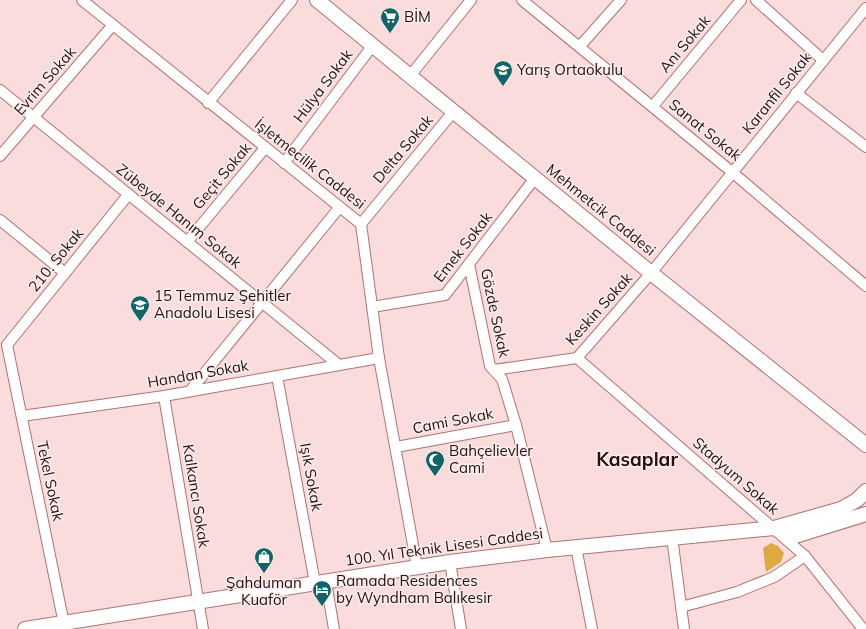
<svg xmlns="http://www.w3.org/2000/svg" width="866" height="629" font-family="Mulish,sans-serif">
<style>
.green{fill:#dea945}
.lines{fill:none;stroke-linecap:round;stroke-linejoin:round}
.minor-casing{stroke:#b07272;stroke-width:12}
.secondary-casing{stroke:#b07272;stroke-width:16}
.minor{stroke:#fff;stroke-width:10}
.secondary{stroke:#fff;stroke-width:14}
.labels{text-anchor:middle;stroke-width:3;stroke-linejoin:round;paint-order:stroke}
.poi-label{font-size:15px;fill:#270f10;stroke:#fceded;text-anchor:start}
.street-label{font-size:15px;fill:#270f10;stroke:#fceded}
.district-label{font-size:19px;font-weight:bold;fill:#270f10;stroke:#fceded}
</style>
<rect width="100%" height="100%" fill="#f9dcdb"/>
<polygon class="green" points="771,543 778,546 784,553 781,562 766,572 763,548"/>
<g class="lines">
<defs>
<g id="minor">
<polyline points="82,0 361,224 379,358 417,567"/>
<polyline points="522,0 732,172 866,286"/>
<polyline points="756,0 823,60"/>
<polyline points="580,46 621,0"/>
<polyline points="410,76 471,0"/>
<polyline points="0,90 339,365"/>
<polyline points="796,93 866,147"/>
<polyline points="208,103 292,0"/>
<polyline points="653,106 741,0"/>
<polyline points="0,156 112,26"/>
<polyline points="284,163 373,45"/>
<polyline points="0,220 65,273"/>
<polyline points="361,224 453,112"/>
<polyline points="187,242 265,148"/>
<polyline points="469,264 490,366 502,379 516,425 547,550"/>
<polyline points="372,307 445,295 535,178"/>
<polyline points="7,345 65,629"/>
<polyline points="7,345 128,195"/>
<polyline points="577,358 805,556 863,629"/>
<polyline points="494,370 577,358 651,273 866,8"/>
<polyline points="277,376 315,583"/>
<polyline points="190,391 339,208"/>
<polyline points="164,396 203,629"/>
<polyline points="22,416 164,396 379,358"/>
<polyline points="396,447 516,425"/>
<polyline points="672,537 684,629"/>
<polyline points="576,547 592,629"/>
<polyline points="450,562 461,629"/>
<polyline points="326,582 334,629"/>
<polyline points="681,607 737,592 774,577 805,556"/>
</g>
<g id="secondary">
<polyline points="317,0 656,277 866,445"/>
<polyline points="774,528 795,536 866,514"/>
<polyline points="25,629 450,562 547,550 774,528 841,509 857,500 866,491"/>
</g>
</defs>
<use href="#minor" class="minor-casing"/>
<use href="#secondary" class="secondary-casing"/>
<use href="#minor" class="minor"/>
<use href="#secondary" class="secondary"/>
</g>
<defs>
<symbol id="supermarket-pin" viewBox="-11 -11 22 30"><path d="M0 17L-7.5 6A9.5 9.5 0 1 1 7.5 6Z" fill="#146467" stroke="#fceded"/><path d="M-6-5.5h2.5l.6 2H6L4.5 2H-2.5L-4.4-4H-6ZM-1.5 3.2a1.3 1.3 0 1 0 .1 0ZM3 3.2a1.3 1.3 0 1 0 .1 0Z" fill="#fff"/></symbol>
<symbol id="school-pin" viewBox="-11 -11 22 30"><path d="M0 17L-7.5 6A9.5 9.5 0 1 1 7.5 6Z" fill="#146467" stroke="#fceded"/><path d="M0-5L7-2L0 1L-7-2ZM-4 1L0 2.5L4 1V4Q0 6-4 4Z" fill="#fff"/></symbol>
<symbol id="mosque-pin" viewBox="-11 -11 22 30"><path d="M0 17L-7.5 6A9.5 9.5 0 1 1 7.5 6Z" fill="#146467" stroke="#fceded"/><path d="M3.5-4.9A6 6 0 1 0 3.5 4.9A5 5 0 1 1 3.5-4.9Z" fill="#fff"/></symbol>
<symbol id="shop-pin" viewBox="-11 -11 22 30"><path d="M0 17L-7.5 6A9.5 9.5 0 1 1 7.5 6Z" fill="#146467" stroke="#fceded"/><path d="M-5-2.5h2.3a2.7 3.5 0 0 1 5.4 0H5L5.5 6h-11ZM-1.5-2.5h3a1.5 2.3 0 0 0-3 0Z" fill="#fff"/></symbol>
<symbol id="hotel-pin" viewBox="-11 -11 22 30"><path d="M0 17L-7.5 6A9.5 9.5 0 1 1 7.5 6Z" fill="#146467" stroke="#fceded"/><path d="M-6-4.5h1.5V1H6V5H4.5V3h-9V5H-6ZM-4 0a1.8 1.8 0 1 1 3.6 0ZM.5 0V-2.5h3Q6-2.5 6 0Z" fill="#fff"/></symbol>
</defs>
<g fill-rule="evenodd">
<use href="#supermarket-pin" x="379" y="6" width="22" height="30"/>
<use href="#school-pin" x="492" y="59" width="22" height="30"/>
<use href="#school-pin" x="129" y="294" width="22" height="30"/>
<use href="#mosque-pin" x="424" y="449" width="22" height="30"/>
<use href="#shop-pin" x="253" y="546" width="22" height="30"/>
<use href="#hotel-pin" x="311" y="579" width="22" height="30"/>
</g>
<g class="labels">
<g class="poi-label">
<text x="404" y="22">BİM</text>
<text x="517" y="75">Yarış Ortaokulu</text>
<text x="154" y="301">15 Temmuz Şehitler<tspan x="154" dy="17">Anadolu Lisesi</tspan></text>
<text x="449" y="456">Bahçelievler<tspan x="449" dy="17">Cami</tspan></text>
<text x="336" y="586">Ramada Residences<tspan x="336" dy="17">by Wyndham Balıkesir</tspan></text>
<text x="264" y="588" text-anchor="middle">Şahduman<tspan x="264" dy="17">Kuaför</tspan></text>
</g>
<g class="street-label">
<text transform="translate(685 44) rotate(-50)" y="5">Anı Sokak</text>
<text transform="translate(45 81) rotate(-49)" y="5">Evrim Sokak</text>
<text transform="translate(323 86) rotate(-53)" y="5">Hülya Sokak</text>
<text transform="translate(777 93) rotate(-51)" y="5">Karanfil Sokak</text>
<text transform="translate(705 130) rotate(39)" y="5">Sanat Sokak</text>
<text transform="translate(403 149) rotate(-50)" y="5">Delta Sokak</text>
<text transform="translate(310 164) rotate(38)" y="5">İşletmecilik Caddesi</text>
<text transform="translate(222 176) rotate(-50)" y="5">Geçit Sokak</text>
<text transform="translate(601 210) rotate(39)" y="5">Mehmetcik Caddesi</text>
<text transform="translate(179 216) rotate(39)" y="5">Zübeyde Hanım Sokak</text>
<text transform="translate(463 247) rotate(-52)" y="5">Emek Sokak</text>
<text transform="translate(56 260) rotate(-51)" y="5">210. Sokak</text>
<text transform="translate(599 309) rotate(-48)" y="5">Keskin Sokak</text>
<text transform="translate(495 313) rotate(78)" y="5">Gözde Sokak</text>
<text transform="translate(198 374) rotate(-10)" y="5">Handan Sokak</text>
<text transform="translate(453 421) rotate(-11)" y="5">Cami Sokak</text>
<text transform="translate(736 476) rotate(41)" y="5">Stadyum Sokak</text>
<text transform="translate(311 477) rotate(80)" y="5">Işık Sokak</text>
<text transform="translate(50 481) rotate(78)" y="5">Tekel Sokak</text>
<text transform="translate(196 496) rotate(81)" y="5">Kalkancı Sokak</text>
<text transform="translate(444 547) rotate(-8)" y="5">100. Yıl Teknik Lisesi Caddesi</text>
</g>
<g class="district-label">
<text x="637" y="466">Kasaplar</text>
</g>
</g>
</svg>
